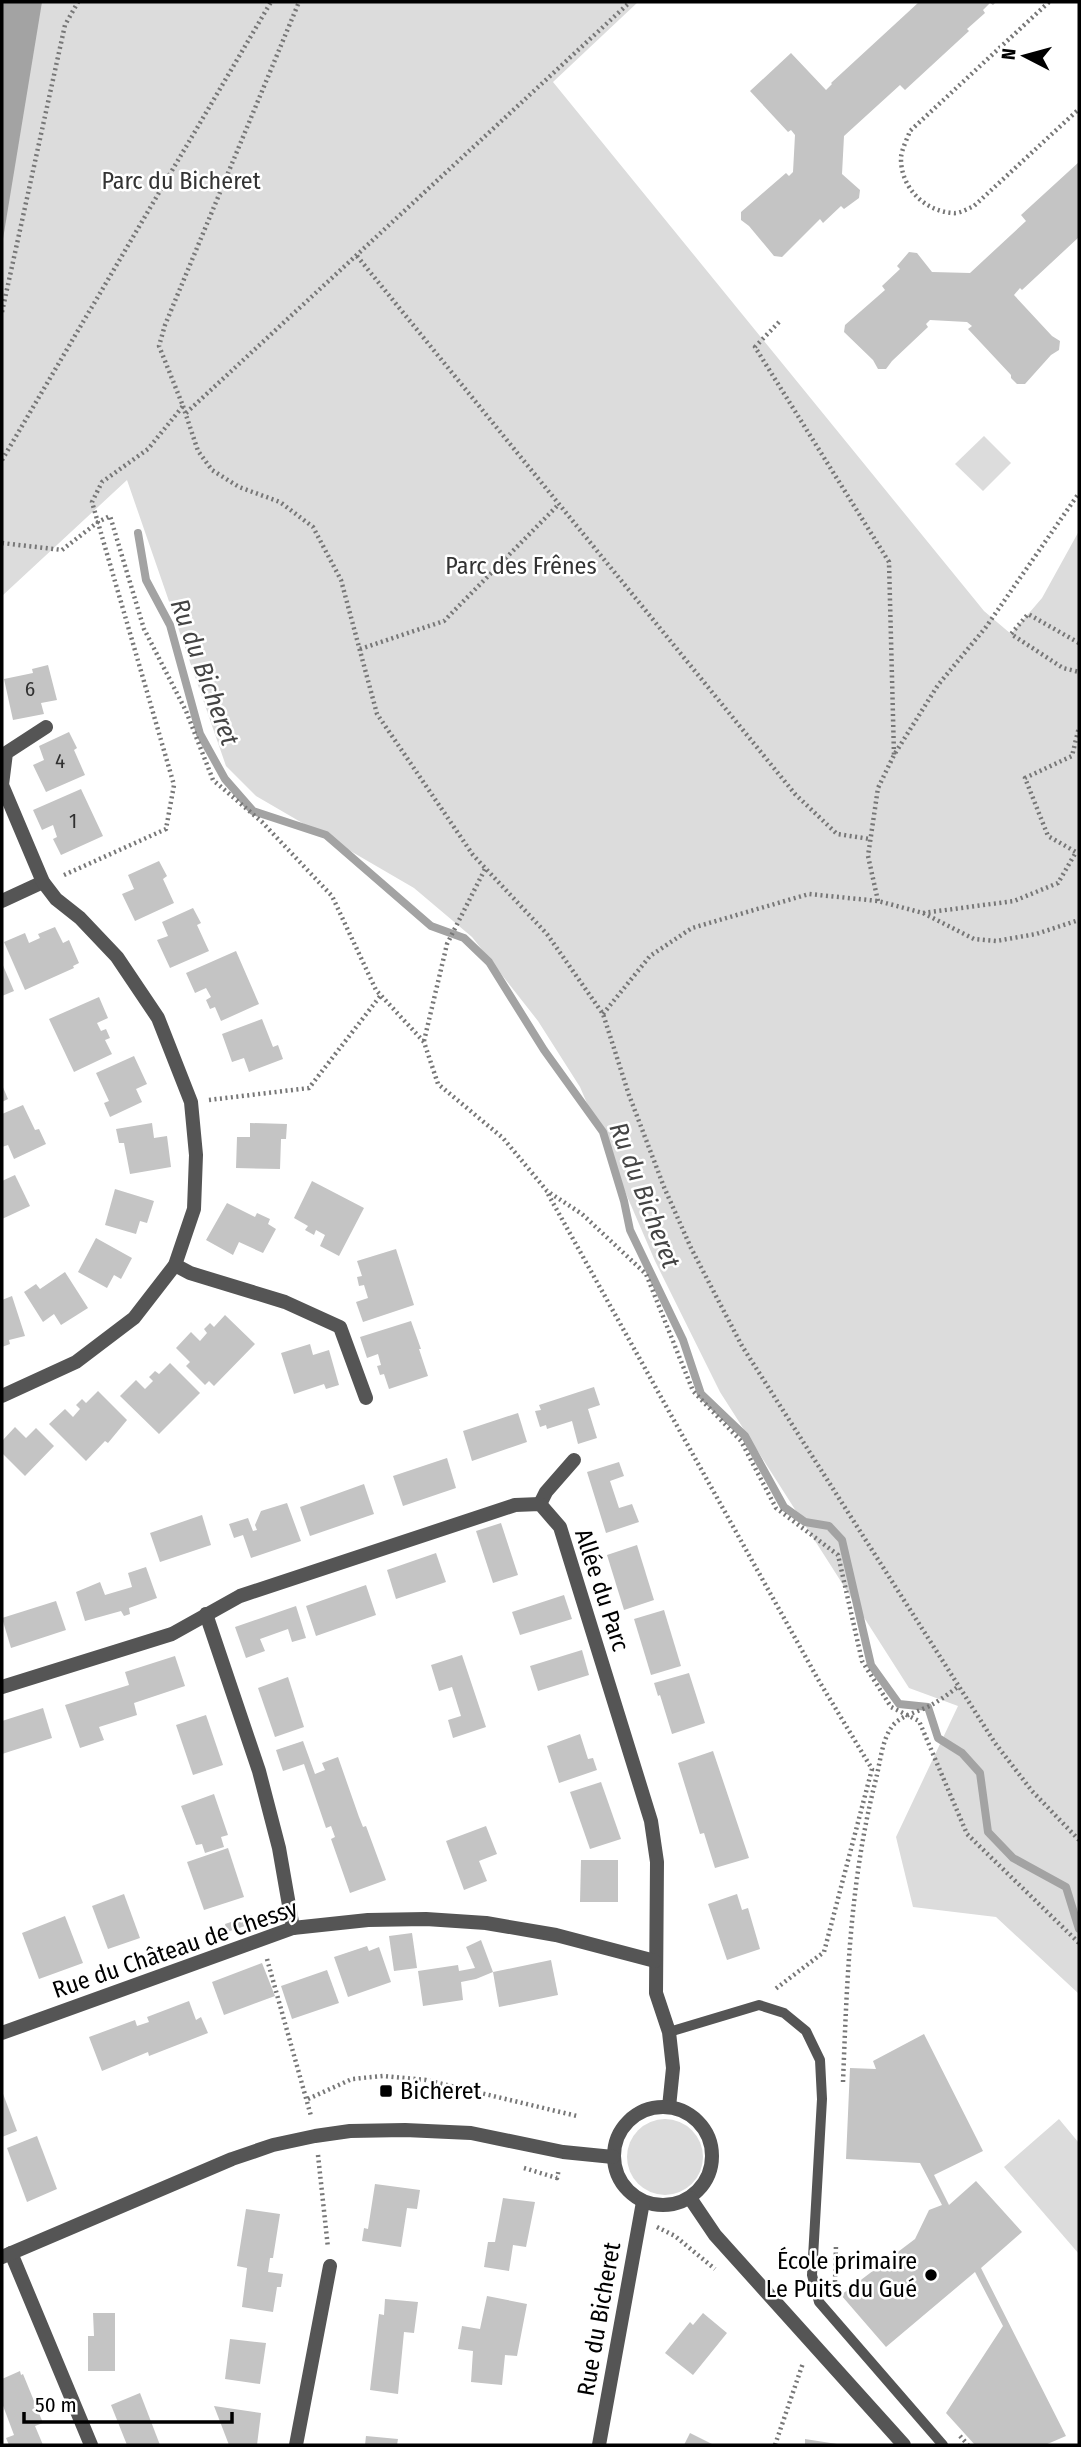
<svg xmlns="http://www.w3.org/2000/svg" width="1081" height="2447" font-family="'Fira Sans Condensed',sans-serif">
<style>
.green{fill:#dcdcdc}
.water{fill:#a3a3a3}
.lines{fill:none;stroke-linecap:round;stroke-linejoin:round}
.stream{stroke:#a3a3a3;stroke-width:8}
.building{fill:#c4c4c4}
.path{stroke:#777;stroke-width:4.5;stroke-dasharray:2 3.5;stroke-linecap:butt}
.service{stroke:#555;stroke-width:10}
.minor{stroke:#555;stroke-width:14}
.poi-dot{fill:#000;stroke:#fff;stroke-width:2.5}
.labels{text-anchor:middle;stroke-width:5;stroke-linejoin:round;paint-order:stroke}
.number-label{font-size:21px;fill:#313131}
.park-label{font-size:24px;fill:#333;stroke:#fff}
.street-label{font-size:24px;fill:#000;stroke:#fff}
.poi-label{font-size:24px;fill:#000;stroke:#fff;text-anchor:start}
.water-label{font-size:26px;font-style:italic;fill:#444;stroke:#fff}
</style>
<rect width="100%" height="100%" fill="#fff"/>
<g class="green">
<polygon points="2,2 638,2 553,82 984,611 1011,634 1042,598 1079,531 1079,1994 996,1917 913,1907 896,1837 958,1706 909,1688 720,1392 655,1261 580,1087 538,1021 472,937 414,888 256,796 226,766 127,480 2,596"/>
<polygon points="984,436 1011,463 983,491 955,464"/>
<polygon points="1059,2119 1079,2143 1079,2254 1004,2167"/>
<circle cx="665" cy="2157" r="38"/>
</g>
<polygon class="water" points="2,2 42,2 2,245"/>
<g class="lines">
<polyline class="stream" points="138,533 146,580 170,625 200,734 225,779 253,811 326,835 431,926 464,938 489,962 544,1050 603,1132 624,1201 630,1230 683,1340 701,1394 745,1436 784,1507 805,1522 829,1526 842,1540 871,1665 899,1704 928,1707 938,1738 962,1753 980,1773 988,1832 1013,1858 1066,1887 1079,1929"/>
</g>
<g class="building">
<polygon points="919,2 996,2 993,5 990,3 983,10 985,13 967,29 969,31 905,90 900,85 844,136 842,174 860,190 859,198 844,209 841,206 823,223 820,219 782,257 774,256 749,226 741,220 741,212 786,173 789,176 793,172 795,135 791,130 788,132 750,91 791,53 826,90 832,84 831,83"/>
<polygon points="1079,162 1079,237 1022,290 1020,288 1014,295 1052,336 1060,341 1059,350 1051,355 1025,384 1017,384 1011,378 1011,375 968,329 972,326 967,322 930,320 926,324 928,327 892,361 886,369 878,369 873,360 844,332 845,325 885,290 882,286 900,269 897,266 909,252 917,253 932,272 970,273 1026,221 1021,215"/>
<polygon points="48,665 57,700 41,703 44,714 13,720 4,679 33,673 32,669"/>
<polygon points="69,732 77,748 74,750 85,775 46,792 33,765 44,760 39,746"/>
<polygon points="81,789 103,836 61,855 53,839 57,837 53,825 42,830 33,810"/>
<polygon points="159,861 167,876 163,879 174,903 135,921 122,894 134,889 128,875"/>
<polygon points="193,908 201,923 197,925 209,951 170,968 157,940 168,936 162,922"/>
<polygon points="55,927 63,943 69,940 79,963 73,966 74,968 25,990 4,942 25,933 29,943 40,938 38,934"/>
<polygon points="236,951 259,1004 221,1021 215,1007 210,1009 206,1000 211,997 206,988 195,993 186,973"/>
<polygon points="2,963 14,991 2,996"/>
<polygon points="99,997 108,1018 97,1023 101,1031 106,1029 110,1038 105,1040 112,1054 74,1072 49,1019"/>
<polygon points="262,1019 273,1047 278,1045 283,1059 249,1072 244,1058 232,1062 222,1034"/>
<polygon points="134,1056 147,1084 136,1089 142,1102 110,1117 104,1103 109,1101 96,1073"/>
<polygon points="2,1085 8,1099 2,1102"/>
<polygon points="23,1105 35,1130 39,1129 46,1144 14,1159 8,1145 2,1147 2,1114"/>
<polygon points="152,1123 154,1138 167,1136 171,1167 130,1174 124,1143 119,1143 116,1129"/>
<polygon points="250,1123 287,1124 286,1139 281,1139 280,1169 236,1168 237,1137 250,1137"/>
<polygon points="15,1175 30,1206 2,1219 2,1181"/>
<polygon points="312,1181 364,1208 339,1256 320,1246 325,1235 316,1230 314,1235 305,1230 308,1226 294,1218"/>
<polygon points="115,1189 154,1201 147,1223 140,1221 136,1234 105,1225"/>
<polygon points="227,1203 255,1217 257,1213 270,1219 268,1224 276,1229 263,1253 239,1242 233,1255 206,1240"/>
<polygon points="96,1238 132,1258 121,1279 114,1275 107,1288 78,1272"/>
<polygon points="396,1249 414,1305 363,1322 356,1302 368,1298 364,1285 359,1286 357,1277 362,1276 357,1261"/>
<polygon points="65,1272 88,1308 61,1325 54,1314 43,1322 24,1292 36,1284 40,1289"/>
<polygon points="12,1296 25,1336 9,1340 10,1344 2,1347 2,1300"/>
<polygon points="225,1315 255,1344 214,1386 209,1381 205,1385 186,1366 190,1362 176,1348 191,1332 200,1341 207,1333 204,1329 210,1323 214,1327"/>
<polygon points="411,1321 421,1349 419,1349 428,1376 389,1389 384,1374 380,1375 377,1366 381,1365 378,1354 367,1358 360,1337"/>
<polygon points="310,1344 313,1355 329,1350 339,1385 326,1389 324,1384 294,1394 281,1353"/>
<polygon points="170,1363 200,1393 159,1434 120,1396 136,1380 145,1389 153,1381 149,1377 155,1371 159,1374"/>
<polygon points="594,1387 600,1405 588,1409 597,1438 578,1444 572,1421 547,1429 546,1425 540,1427 535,1411 541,1410 539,1405"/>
<polygon points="98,1391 127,1420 108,1443 105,1441 86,1461 49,1424 65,1409 73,1417 80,1409 76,1405 82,1399 86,1403"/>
<polygon points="518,1413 527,1442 472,1461 463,1431"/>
<polygon points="15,1427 26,1438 36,1428 54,1446 25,1476 2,1453 2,1441"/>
<polygon points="447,1458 456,1488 403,1506 393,1476"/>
<polygon points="619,1462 624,1476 610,1481 619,1508 632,1504 639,1522 606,1533 587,1472"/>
<polygon points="364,1484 374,1514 310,1536 300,1507"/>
<polygon points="287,1503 301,1541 251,1558 243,1535 234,1538 229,1524 248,1518 253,1531 257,1530 255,1525 261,1511"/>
<polygon points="202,1515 211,1545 160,1562 150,1533"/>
<polygon points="501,1523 518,1575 493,1583 476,1531"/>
<polygon points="637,1545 654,1600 624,1610 607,1555"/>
<polygon points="436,1553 446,1582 396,1599 387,1570"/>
<polygon points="146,1567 157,1598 129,1608 130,1614 124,1616 121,1611 85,1621 76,1592 100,1582 105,1595 132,1587 128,1573"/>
<polygon points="366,1585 376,1615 316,1636 306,1606"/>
<polygon points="564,1595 572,1619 520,1635 512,1612"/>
<polygon points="56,1601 66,1630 11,1648 2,1618"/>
<polygon points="296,1606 306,1638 292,1642 288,1629 260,1639 265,1651 246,1658 235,1627"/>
<polygon points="664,1610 681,1666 651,1675 634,1619"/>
<polygon points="582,1650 589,1675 538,1691 530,1666"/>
<polygon points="462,1655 486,1727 453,1738 448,1720 461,1716 452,1687 439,1691 431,1665"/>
<polygon points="175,1656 185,1686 134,1703 137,1715 99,1727 104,1740 80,1748 65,1705 129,1685 125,1672"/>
<polygon points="689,1673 705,1723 672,1734 660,1695 658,1696 654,1683"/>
<polygon points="288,1677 304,1727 275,1737 258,1688"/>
<polygon points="43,1708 52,1738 2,1754 2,1721"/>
<polygon points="206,1715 223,1765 193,1775 176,1725"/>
<polygon points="580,1734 588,1759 593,1758 597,1770 559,1783 547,1746"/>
<polygon points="303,1741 315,1774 325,1770 322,1763 338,1757 359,1817 363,1827 366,1826 386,1880 350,1893 331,1839 335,1837 331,1826 326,1828 304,1764 283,1771 276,1750"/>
<polygon points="713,1751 749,1858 715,1868 704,1833 700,1834 678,1763"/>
<polygon points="601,1782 621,1839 590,1849 570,1792"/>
<polygon points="214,1794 228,1835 221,1837 224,1847 205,1853 202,1844 196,1845 181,1806"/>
<polygon points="486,1826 497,1854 479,1861 487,1881 464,1890 446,1841"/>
<polygon points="228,1848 244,1897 204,1910 187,1862"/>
<polygon points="581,1860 618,1860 618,1902 580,1902"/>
<polygon points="124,1894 140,1938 108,1949 92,1906"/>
<polygon points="737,1894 742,1910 748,1908 760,1949 727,1960 708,1904"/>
<polygon points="252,1915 254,1923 227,1932 225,1924"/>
<polygon points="65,1916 83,1963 39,1979 22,1933"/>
<polygon points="412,1933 417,1968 394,1971 389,1936"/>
<polygon points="481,1940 493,1972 476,1979 461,1982 463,2000 423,2006 418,1971 458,1965 459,1971 475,1968 466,1947"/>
<polygon points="367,1946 369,1951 379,1947 391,1982 348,1997 334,1957"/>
<polygon points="551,1960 558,1995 499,2007 493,1972"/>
<polygon points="262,1963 275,1996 224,2015 212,1982"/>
<polygon points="327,1970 339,2003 292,2019 281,1986"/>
<polygon points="189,2001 196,2020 201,2017 208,2033 149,2056 148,2052 102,2071 89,2037 135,2020 137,2026 149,2022 147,2017"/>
<polygon points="924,2034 983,2151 934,2175 949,2205 976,2181 1022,2232 981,2268 1066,2436 1045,2445 975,2445 946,2413 1003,2326 975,2272 886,2347 841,2295 915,2239 929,2210 942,2205 920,2163 846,2159 850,2068 876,2069 873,2061"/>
<polygon points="2,2091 17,2131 2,2137"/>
<polygon points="37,2136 57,2189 27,2202 7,2148"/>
<polygon points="375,2184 420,2190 417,2209 407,2208 401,2247 362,2241 364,2228 368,2229"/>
<polygon points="503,2198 535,2202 526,2247 513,2245 509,2271 484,2267 488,2242 495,2242"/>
<polygon points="246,2209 280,2214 273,2258 270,2258 268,2272 283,2274 281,2287 277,2287 273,2312 242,2307 247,2268 237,2266"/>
<polygon points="487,2296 527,2304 517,2356 505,2355 502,2385 471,2382 473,2351 458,2349 462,2326 480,2329"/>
<polygon points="385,2299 418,2302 414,2333 404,2332 398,2394 370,2390 379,2314 384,2315"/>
<polygon points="93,2313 115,2313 115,2371 88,2371 88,2336 94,2336"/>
<polygon points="703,2313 727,2333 693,2375 665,2353 690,2322 693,2325"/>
<polygon points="230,2339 266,2343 260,2384 225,2379"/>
<polygon points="20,2371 21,2375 23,2374 43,2423 35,2426 43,2445 9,2445 6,2438 14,2435 2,2403 2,2379"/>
<polygon points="140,2393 160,2445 127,2445 111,2405"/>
<polygon points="214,2406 261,2413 257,2445 229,2445"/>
<polygon points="690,2433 714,2445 684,2445"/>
<polygon points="366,2436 398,2439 397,2445 365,2445"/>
<polygon points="805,2439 837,2444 837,2445 805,2445"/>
</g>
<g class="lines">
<g class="path">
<path d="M1049,2L910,131C907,139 902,149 901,157C900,186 923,211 953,213C959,214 967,209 974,206L1079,109"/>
<polyline points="357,256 795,794 837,834 870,839"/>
<polyline points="2,312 65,25 78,2"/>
<polyline points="779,322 755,347 889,562 894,755"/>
<polyline points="183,406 198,451 212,470 239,487 280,502 313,527 341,580 377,714 473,855 547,934 603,1014 629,1095 664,1187 691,1248 742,1346 995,1743 1032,1791 1079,1840"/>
<polyline points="186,413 630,2"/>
<polyline points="2,460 271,2"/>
<polyline points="2,543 62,550 98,522 110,516 144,629 186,711 213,780 262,822 332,896 376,990 424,1042 438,1084 503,1138 547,1191 582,1214 646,1274 693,1391 741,1441 776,1508 838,1555 862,1661 891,1707 919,1721 967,1834 1079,1943"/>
<polyline points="1079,643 1028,614 1011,634 1063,668 1079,672"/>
<polyline points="360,649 444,621 559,504"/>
<polyline points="64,875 166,829 174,785 92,502 102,482 148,449 183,406 159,346 165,325 299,2"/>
<polyline points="878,901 868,856 878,788 894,755 938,685 986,627 1079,493"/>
<polyline points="923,913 1014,901 1058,883 1076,852 1048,836 1025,778 1072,756 1079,727"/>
<polyline points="603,1014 650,956 692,928 809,894 878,901 923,913 974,939 996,941 1036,934 1079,920"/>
<polyline points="424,1041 447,944 485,869"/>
<polyline points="209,1100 309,1088 381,995"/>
<polyline points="548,1194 819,1681 872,1769 824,1952 774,1990"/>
<polyline points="267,1959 311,2116"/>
<path d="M843,2082C847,1979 850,1880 876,1779C880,1763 882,1741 891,1728C899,1715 920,1712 933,1704C942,1699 951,1692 959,1686"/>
<polyline points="308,2099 352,2079 383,2076 426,2080 577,2116"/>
<polyline points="318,2155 328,2248"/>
<polyline points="524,2168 557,2178 559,2169"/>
<polyline points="657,2227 675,2236 715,2269"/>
<polyline points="835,2282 836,2245"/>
<polyline points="960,2436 968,2445"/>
<polyline points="775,2445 803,2363"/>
</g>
<polyline class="service" points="669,2032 759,2005 784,2013 806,2031 820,2060 822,2099 812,2275 819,2302 943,2445"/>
<g class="minor">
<polyline points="2,901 43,882"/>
<polyline points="175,1265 190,1273 285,1302 340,1327 366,1398"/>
<polyline points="2,1396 76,1362 134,1318 175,1265 194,1209 196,1155 191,1102 158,1018 117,957 80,918 56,899 43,882 2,785 6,753 46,727"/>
<polyline points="540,1504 546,1492 574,1460"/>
<polyline points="206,1614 259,1771 279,1848 293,1928"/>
<polyline points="2,1687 172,1634 240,1596 515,1505 540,1504 560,1527 651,1821 657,1862 656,1993 669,2032 673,2068 669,2107"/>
<polyline points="2,2033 293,1928 368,1920 426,1919 486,1923 556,1935 655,1961"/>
<circle cx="663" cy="2156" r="49"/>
<polyline points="690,2198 715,2235 904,2445"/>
<polyline points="11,2253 91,2445"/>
<polyline points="2,2257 232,2159 273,2145 315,2136 350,2131 405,2130 471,2133 563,2152 613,2157"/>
<polyline points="296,2445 330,2266"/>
<polyline points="599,2445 643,2202"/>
</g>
</g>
<g class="poi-dot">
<rect x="379" y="2084" width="14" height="14" rx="3.5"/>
<circle cx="931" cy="2275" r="7"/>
</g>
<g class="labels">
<g class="number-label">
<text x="30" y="696">6</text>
<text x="60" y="768">4</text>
<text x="73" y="828">1</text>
</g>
<g class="park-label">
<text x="181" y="189">Parc du Bicheret</text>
<text x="521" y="574">Parc des Frênes</text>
</g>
<g class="street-label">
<text transform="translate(602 1590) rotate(72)" y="8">Allée du Parc</text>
<text transform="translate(175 1949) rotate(-19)" y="8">Rue du Château de Chessy</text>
<text transform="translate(599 2319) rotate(-80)" y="8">Rue du Bicheret</text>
</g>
<g class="poi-label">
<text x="400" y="2099">Bicheret</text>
<text x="917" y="2269" text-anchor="end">École primaire<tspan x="917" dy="28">Le Puits du Gué</tspan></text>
</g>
<g class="water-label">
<text transform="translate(205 672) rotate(70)" y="9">Ru du Bicheret</text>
<text transform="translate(645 1195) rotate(69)" y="9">Ru du Bicheret</text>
</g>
</g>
<rect width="1081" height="2447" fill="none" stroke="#000000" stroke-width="7"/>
<g transform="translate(1025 56) rotate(276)" stroke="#ffffff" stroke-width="5" paint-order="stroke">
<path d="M0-5L12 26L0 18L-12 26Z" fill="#000000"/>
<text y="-10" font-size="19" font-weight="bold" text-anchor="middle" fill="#000000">N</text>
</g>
<path d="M24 2412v10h208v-10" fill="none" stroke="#000000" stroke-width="3.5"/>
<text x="35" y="2412" font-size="21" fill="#000000" stroke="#ffffff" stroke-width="5" paint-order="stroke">50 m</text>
</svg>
